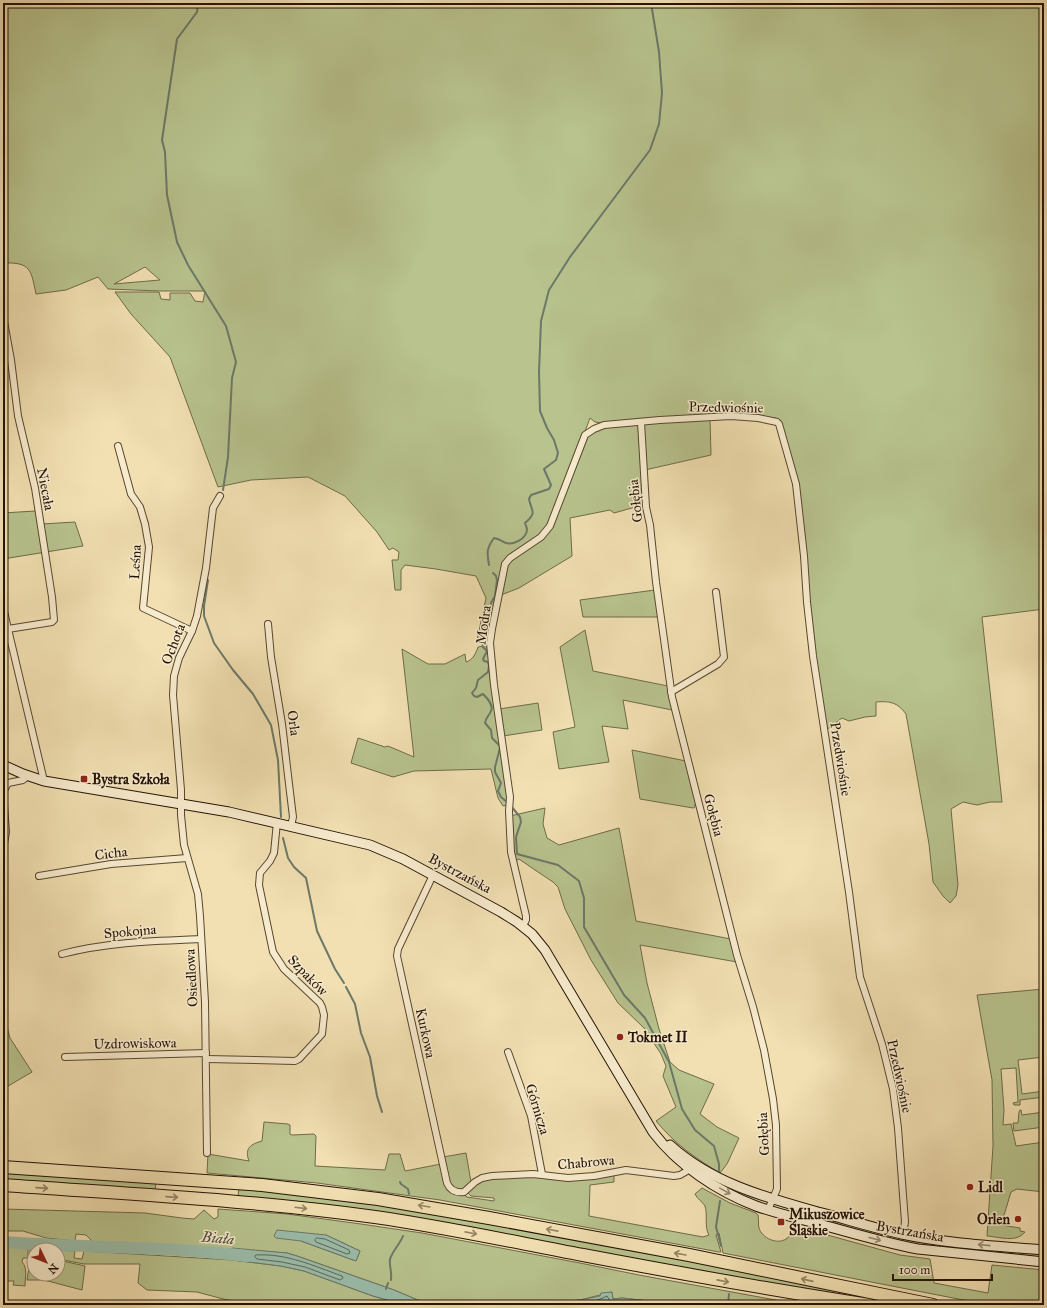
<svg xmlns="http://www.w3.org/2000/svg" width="1047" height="1308" font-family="'IM FELL Great Primer',serif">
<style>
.green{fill:#b8c38e;stroke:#6e6b4a;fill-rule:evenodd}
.water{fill:#9bbdab;stroke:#6b7969}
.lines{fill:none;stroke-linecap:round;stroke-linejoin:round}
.shore{stroke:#606858;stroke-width:1}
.stream{stroke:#6b7969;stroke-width:2}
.river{stroke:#9bbdab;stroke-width:12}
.street-casing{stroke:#584630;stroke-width:8}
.secondary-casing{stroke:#241305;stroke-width:11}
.highway-casing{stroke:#241305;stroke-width:14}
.street{stroke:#f7ebcd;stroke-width:6}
.secondary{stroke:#f7ebcd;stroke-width:9}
.highway{stroke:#f2e0b2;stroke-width:12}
.oneway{stroke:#958464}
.oneway2{stroke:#988a73}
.poi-dot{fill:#8f2418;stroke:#f7ebcd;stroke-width:1.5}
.labels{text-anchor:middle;stroke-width:3;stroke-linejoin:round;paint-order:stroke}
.street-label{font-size:14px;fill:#241305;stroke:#f7ebcd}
.poi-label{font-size:14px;font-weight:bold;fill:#241305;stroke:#f7ebcd;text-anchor:start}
.water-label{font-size:15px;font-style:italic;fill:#4e4e3f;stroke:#f7ebcd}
</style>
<rect width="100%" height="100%" fill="#f2e0b2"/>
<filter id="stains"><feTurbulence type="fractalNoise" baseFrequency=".005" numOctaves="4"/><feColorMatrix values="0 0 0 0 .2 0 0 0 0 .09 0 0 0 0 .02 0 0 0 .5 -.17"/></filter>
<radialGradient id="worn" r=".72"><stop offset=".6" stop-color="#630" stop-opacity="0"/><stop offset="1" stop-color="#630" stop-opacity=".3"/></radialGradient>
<g class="green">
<path d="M3,3H1044V609L982,617L1002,802H990L977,805L963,802L951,809L958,885L956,896L950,903L943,896L933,882L929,844L906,714C897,702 890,701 876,702V716L865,717L849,721L842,718L825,731L817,681L801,512L778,420L775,418H769L602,423L595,422L590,418L552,519L544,531L506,559L489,640C486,642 480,643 477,640L486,598L476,576L436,569L405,565L401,570V590H395L392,560H398L399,552L393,548L389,550L377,532L345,496L308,477L251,480L218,487L170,357L131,314L115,292H159L161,299L170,300V293H190L195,301L203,302L205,291H160L108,289L98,277L66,290L36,294C31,270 31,262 3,263ZM145,267L160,280L114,284Z"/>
<polygon points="710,419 711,455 645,470 644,423"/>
<polygon points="639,424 643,503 639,506 614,513 610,510 570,518 572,556 519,588 501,595 506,567 509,562 542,538 586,437 595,431 603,428"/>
<polygon points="35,511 42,524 75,522 83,546 3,559 3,513"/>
<polygon points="655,590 658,617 583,617 580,600"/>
<polygon points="585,630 593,671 668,686 672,710 623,700 628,729 602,726 609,762 559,769 553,732 575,727 560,647"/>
<path d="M485,646L488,648L508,796V805L503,806L498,798L491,769L414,771L393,777L351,763L358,738L385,747L388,746L414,757L402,649L428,664H445L465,654L466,662C473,660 476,653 478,647Z"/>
<polygon points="538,703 542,730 503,736 499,709"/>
<polygon points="632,750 686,761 696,803 695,804 695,807 693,808 640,799"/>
<path d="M545,808L543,824L547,838L559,845L619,828L636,921L731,939L737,962L640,945L647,983L659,1029L670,1062L679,1070L714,1084L700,1114L717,1127L739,1138L727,1164L720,1173C695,1158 675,1144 656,1121L676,1107L663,1076L666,1066L661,1054L644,1028L618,1003L591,960L565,909L558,887L553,882L535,870L519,859L515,861L513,853L510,816Z"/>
<path d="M1044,989V1057L1018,1060L1022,1094L1044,1091V1097L1020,1100V1105H1014L1013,1103L1018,1102L1016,1068L1001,1069L1004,1110L1003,1125L1011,1124L1016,1146L1044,1142V1192L1017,1189L1011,1192L1001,1225L1020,1228V1231L1025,1232C1016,1243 1000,1237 987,1236L993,1146L992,1080L977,995Z"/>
<polygon points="3,1012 10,1038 32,1072 3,1089"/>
<polygon points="1020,1110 1021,1110 1022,1115 1044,1112 1044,1127 1014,1131 1013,1123 1018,1123 1019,1112"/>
<path d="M264,1122L288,1124L290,1125V1134L292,1135L314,1134L316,1136L315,1166L385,1170L389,1154H400L405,1171L441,1164L445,1183L467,1197L494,1201V1198L471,1196L468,1193L476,1183L492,1178L614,1174V1182L590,1185L589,1216L703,1237L709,1235C704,1227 708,1215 705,1206C703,1202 697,1199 695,1194L702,1188L730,1203L756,1213L758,1215C759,1220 758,1224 759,1228C762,1238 777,1245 786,1239C791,1235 795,1231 802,1228L900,1255L930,1259L934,1283L988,1293L992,1265L1044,1270V1305H989L723,1253L719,1233L716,1235L721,1252H719L440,1200L317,1183L207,1173L208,1154L249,1161C244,1148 251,1144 262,1141Z"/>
<polygon points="466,1153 471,1182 463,1189 460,1190 454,1188 450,1185 443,1157"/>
<polygon points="3,1170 156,1181 155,1192 3,1181"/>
<polygon points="239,1187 383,1204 715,1265 909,1305 892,1305 238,1197"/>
<path d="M3,1209L145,1213L182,1218L194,1219L204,1210L214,1219L218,1217V1209L287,1214L361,1224L422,1233L585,1264L639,1275L803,1305H756L746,1303L745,1305H730V1301L725,1303L726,1305H684L622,1298L613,1299L612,1292L580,1300L527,1305H435L420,1301L394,1290L297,1256L287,1253L187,1246L151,1245L93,1242L86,1235L76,1234L75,1241L46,1238L23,1231H3ZM326,1235L360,1251L356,1261L301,1241Z"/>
<polygon points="820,1216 887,1235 910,1240 1044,1254 1044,1258 905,1243 819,1220"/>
<path d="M3,1246L28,1247V1255L27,1258H23L22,1262C28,1268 25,1278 25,1286L13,1285L14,1281H3Z"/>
<polygon points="30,1249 75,1251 74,1258 82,1259 84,1251 232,1260 281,1266 304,1271 373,1296 405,1305 271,1305 227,1300 197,1292 147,1290 138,1283 140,1264 84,1264 58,1259 58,1250 34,1250 34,1256 30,1255"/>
<polygon points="34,1259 34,1274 58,1274 58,1260 85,1266 82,1290 44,1280 27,1280 29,1267 32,1260"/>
</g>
<g class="water">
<polygon points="277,1230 326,1235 360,1251 356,1261 301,1241 276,1238 274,1236"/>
<polygon points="232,1248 287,1253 297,1256 394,1290 420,1301 435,1305 405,1305 373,1296 304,1271 281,1266 232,1260"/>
<polygon points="612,1292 613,1299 622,1298 684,1305 527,1305 580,1300 600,1296 601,1293"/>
</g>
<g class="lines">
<g class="shore">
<polygon points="317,1238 325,1239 349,1250 350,1253 347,1254 316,1242 315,1240"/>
<path d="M256,1255C286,1253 314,1266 342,1276L343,1278L340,1280L305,1267L282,1262L257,1259L255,1257Z"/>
<path d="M563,1305C578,1304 594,1303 607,1296L610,1301L613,1303L623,1302L649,1305"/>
</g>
<g class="stream">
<polyline points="198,3 197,12 177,39 162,140 165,152 167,195 177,242 188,265 226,326 236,362 232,378 228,457 223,490"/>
<path d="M489,565C487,553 486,549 494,538C500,539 501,541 506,543C514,545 526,539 527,530C527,528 526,526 525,523C538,512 531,511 529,499L531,495L549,489L551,485L544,469L556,460L558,453L554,440L547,428L540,411L539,372L541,321L549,290L570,257L650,150L659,124L662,93L659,52L651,3"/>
<path d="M493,573L496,576L497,580L495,596L491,603L488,620L482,630L481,636L483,647L487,651L483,659L484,661L488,662L489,666L488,672L478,680L476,688L472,693L474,696L477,697L483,694C487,698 494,705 491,711C489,716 486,717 485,723L491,730L492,738L499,745L500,748L495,767V772L501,783L498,791L501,797L508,803"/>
<polyline points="208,580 204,606 204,616 214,643 233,670 253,694 271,725 278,760 281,817"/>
<polyline points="511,806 520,817 521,822 516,837 517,854 558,865 579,881 584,898 584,927 624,995 645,1018 669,1062 682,1109 695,1130 714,1146 719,1164 719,1171"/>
<polyline points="283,838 288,858 294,867 306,878 317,931 335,969 344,983"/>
<polyline points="346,987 355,1004 361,1033 370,1057 377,1096 382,1112"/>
<polyline points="400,1182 401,1184 408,1189 409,1194"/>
<polyline points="720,1201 716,1227 721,1246"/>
<path d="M391,1280C392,1272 389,1265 390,1259C393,1250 400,1244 403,1236"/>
<polyline points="386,1289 388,1283"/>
<polyline points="728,1305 729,1294"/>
</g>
<path class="river" d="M3,1242C84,1248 166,1246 247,1256"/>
<defs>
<g id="street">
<polyline points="3,316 11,360 18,416 35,488 52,597 54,620 52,622 8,629 44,781"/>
<polyline points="641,422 646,507 650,525 656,582 672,697 737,955 753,1007 764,1050 773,1099 776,1125 777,1189 768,1210"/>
<polyline points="118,446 131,494 140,507 145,524 149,547 143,608 192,631"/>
<polyline points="3,607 8,629"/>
<polyline points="268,624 271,657 282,724 289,784 293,817 291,826"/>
<polyline points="671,692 718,664 724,657 716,592"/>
<polyline points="3,850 6,832 3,792 8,783 23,780 28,776"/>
<path d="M433,875L398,949L397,956L447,1183C450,1190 456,1193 464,1192L475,1182L482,1178L492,1176L533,1174L568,1178L594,1176L626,1170L674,1176L680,1175L692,1168"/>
<polyline points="39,876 111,864 187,858"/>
<polyline points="523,926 526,920 526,916 511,852 509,811 510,797 494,685 490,643 492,629 505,564 510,558 541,537 550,526 585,435 594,429 604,425 660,420 731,416 758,418 777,422 779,424 796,484 804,556 807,602 813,656 849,892 860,977 882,1044 893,1089 898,1128 905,1222 903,1234"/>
<path d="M62,954C108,942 154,941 201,939"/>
<polyline points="508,1052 531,1116 542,1174"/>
<polyline points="65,1057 206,1053"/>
<polyline points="206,1059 295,1061 299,1059 322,1034 324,1015 322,1007 320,1003 284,969 273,952 259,885 260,873 270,861 274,853 277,822"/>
<polyline points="207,1153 205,1002 200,916 198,894 184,845 181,815 181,790 173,695 174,676 179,658 192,631 197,616 206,568 213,508 220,496"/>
<polyline points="248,1305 248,1304"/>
</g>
<g id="secondary">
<path d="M3,765L23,774L44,781L229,812L370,845L403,859L501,912L517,922L532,934L545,950L653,1132C678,1165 717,1191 756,1206C778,1214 801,1219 823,1225C855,1234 886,1243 918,1249L1044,1262"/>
<path d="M670,1145C712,1183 764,1197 818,1212C846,1219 874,1228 902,1234C949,1244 997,1246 1044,1250"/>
</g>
<g id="highway">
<polyline points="3,1167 262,1185 378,1199 489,1218 689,1255 933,1305"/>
<path d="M3,1185C127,1194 252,1200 375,1217C445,1227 514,1242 583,1255C678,1273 773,1290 869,1305"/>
</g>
</defs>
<use href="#street" class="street-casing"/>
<use href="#secondary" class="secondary-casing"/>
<use href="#highway" class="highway-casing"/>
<use href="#street" class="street"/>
<use href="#secondary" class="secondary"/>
<use href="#highway" class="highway"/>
</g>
<defs><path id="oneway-shaft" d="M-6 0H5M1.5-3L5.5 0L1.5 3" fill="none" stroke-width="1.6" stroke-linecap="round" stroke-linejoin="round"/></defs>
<g class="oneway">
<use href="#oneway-shaft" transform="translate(42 1188) rotate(4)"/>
<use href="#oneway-shaft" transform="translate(172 1197) rotate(4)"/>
<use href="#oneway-shaft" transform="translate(424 1206) rotate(-171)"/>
<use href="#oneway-shaft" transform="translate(301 1208) rotate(7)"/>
<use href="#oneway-shaft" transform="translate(552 1230) rotate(-169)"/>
<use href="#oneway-shaft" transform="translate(471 1233) rotate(11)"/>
<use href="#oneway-shaft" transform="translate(680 1254) rotate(-170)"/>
<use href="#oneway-shaft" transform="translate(807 1280) rotate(-167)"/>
<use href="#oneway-shaft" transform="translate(723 1281) rotate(11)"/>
</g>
<g class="oneway2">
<use href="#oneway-shaft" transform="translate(725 1191) rotate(29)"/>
<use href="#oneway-shaft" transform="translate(875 1239) rotate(15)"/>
<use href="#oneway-shaft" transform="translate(984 1245) rotate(-174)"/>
</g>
<g class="poi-dot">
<rect x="80" y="775" width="8" height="8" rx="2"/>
<circle cx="620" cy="1037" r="4"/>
<circle cx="970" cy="1187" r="4"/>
<circle cx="1018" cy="1219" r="4"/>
<rect x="777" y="1218" width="8" height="8" rx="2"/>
</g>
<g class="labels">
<g class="street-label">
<text transform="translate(726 407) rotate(1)" y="5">Przedwiośnie</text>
<text transform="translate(46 489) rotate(79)" y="5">Niecała</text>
<text transform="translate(635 501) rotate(-96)" y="5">Gołębia</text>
<text transform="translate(135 562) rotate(-87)" y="5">Leśna</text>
<text transform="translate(483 625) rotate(-82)" y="5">Modra</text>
<text transform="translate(173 644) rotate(-69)" y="5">Ochota</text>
<text transform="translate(294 723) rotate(82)" y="5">Orla</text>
<text transform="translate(841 759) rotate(81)" y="5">Przedwiośnie</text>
<text transform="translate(714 815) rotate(75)" y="5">Gołębia</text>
<text transform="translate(111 853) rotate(-7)" y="5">Cicha</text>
<text transform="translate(460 873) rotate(28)" y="5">Bystrzańska</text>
<text transform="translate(130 931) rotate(-5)" y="5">Spokojna</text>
<text transform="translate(308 975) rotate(46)" y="5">Szpaków</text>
<text transform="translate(191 978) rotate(-93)" y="5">Osiedlowa</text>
<text transform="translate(426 1033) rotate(78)" y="5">Kurkowa</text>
<text transform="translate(135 1043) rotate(-1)" y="5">Uzdrowiskowa</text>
<text transform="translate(900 1076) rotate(78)" y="5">Przedwiośnie</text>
<text transform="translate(538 1109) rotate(73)" y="5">Górnicza</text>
<text transform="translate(763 1134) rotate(-93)" y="5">Gołębia</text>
<text transform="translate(586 1162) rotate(-5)" y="5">Chabrowa</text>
<text transform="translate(910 1231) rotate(10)" y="5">Bystrzańska</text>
</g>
<g class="poi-label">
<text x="92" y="784">Bystra Szkoła</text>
<text x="628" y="1042">Tokmet II</text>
<text x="978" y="1192">Lidl</text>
<text x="789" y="1219">Mikuszowice<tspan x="789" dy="16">Śląskie</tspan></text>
<text x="1010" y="1224" text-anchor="end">Orlen</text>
</g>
<g class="water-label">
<text transform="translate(218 1238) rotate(5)" y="5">Biała</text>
</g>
</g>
<rect width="1047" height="1308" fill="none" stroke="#f2e0b2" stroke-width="16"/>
<rect x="4" y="4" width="1039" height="1300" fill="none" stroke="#241305" stroke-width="2"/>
<rect x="8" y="8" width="1031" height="1292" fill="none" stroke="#241305"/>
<g transform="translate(46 1262) rotate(133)"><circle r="19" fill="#f7ebcd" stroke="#a3957d"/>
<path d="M0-3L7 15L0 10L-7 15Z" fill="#8f2418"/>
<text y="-6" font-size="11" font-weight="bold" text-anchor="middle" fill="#241305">N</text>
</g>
<path d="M893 1274v6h99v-6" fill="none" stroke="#241305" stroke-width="2"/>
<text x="899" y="1274" font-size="12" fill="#241305" stroke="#f7ebcd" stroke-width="3" paint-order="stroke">100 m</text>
<rect width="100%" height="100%" filter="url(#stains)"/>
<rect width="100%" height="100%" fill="url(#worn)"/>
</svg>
